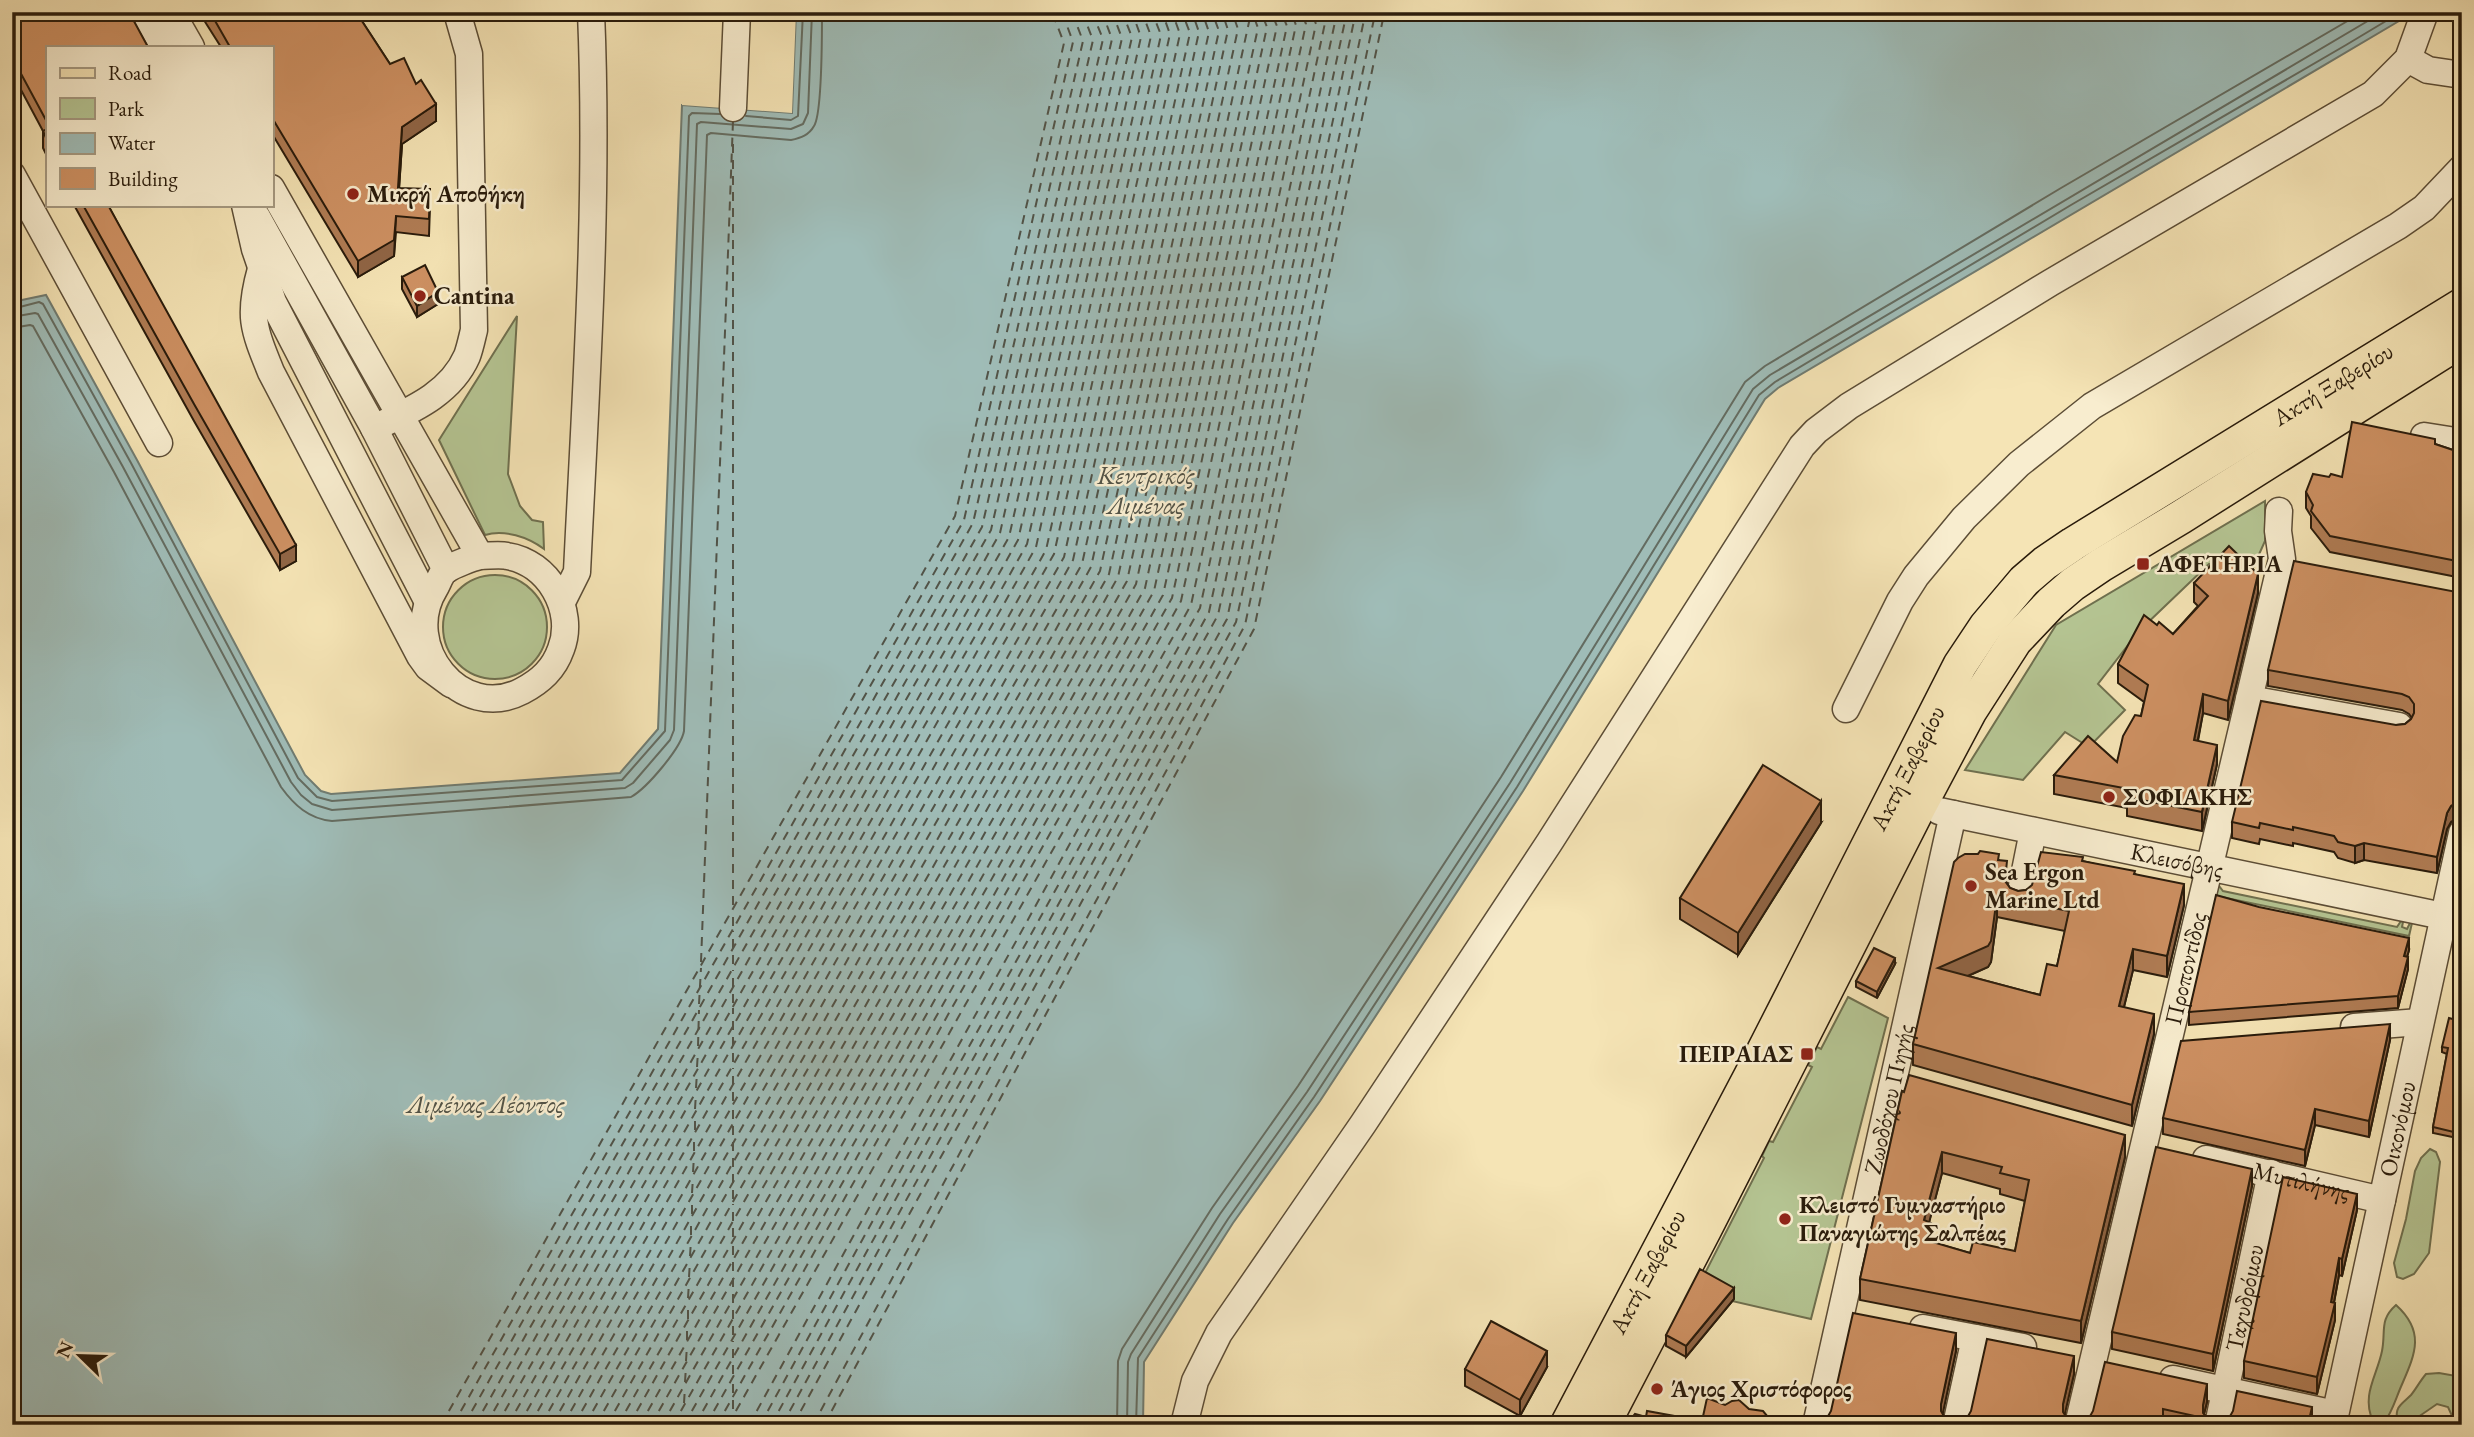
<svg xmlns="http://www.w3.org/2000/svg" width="2474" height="1437" font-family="'EB Garamond',serif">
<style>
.green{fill:#b5c593;stroke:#6f704f;stroke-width:2}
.water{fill:#9fbcb7;stroke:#707c72;stroke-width:2}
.pier{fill:#f5e4b5}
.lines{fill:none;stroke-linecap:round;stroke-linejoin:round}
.shore{stroke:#646c61;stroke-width:2}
.ferry{stroke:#525347;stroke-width:2;stroke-dasharray:9 7;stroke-linecap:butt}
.minor-casing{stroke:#5c4d36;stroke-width:29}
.major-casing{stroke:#291b0b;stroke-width:36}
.minor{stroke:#f8edcf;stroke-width:26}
.major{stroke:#f5e4b5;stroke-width:33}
.wall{fill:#b07c54;stroke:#291b0b;stroke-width:2;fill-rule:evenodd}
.shaded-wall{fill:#906545;stroke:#291b0b;stroke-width:2}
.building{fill:#cd9062;stroke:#291b0b;stroke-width:2;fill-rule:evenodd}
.poi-dot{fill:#8f2418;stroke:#f8edcf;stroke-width:2.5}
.labels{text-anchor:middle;stroke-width:5;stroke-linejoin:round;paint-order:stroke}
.poi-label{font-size:24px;font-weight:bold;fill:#291b0b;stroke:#f8edcf;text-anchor:start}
.street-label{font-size:24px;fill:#291b0b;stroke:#f8edcf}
.water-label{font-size:26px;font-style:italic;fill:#525347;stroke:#f8edcf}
</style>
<rect width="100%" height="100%" fill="#f5e4b5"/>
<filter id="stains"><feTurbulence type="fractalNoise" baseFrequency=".00286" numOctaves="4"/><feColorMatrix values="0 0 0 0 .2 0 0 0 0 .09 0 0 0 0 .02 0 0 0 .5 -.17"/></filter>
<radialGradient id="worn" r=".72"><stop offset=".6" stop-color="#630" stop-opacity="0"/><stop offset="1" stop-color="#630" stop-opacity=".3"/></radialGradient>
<g class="green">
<path d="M517,316L508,474L520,506L532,520L543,522L544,549C528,537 504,529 485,535L439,440Z"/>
<polygon points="2265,501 2265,541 2248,579 2230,563 2209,564 2139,631 2098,684 2125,710 2089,747 2065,732 2023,780 1965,770 2056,625"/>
<circle cx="495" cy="627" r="52"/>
<polygon points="2209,884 2219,886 2223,891 2397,927 2401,921 2403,922 2402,927 2407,929 2410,923 2412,923 2409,936 2207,894"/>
<polygon points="1848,997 1888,1018 1811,1319 1732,1301 1732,1298 1701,1281 1764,1158 1762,1156 1769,1141 1773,1142 1812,1067 1808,1065 1817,1047 1821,1049"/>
<polygon points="2430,1149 2436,1152 2440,1162 2429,1253 2414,1274 2403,1279 2397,1277 2394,1263 2406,1219 2415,1171 2421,1158"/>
<path d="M2396,1305C2427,1333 2414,1356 2400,1389C2395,1401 2392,1412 2384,1423L2373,1421C2361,1395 2377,1376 2382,1351C2386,1331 2379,1320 2396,1305Z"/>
<path d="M2439,1373L2462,1377V1425L2453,1418L2448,1407L2437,1404L2408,1424L2397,1420C2395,1406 2402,1404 2411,1395C2416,1389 2420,1381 2426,1374Z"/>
</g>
<polygon class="water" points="796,12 2399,12 2399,21 1778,388 1765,399 1523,791 1320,1101 1233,1223 1144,1362 1143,1425 12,1425 12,302 46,295 137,460 305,775 321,791 331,794 620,773 658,729 682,105 792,113"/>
<polygon class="pier" points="793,12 796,12 792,113 682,105 682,102 789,110"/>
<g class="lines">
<g class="shore">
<polyline points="746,116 791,120 798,116 803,12"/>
<polyline points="12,309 39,302 43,304 131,463 298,778 317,797 332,801 622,780 665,731 689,116 692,113 720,114"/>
<polyline points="12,317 35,313 38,314 123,467 291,782 301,795 312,804 332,810 625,788 633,783 670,740 674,730 697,124 701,122 791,129 803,124 808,113 812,12"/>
<path d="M12,328L30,325L33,326L114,472L281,787C294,805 309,819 332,821L631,797C647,788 681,748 684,731L707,135L711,133L791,140C801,138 809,135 814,126C822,114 822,32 822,12"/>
<polyline points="1117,1425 1118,1361 1122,1349 1212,1208 1298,1086 1501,777 1745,382 1765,366 2061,188 2363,12"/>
<polyline points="1127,1425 1128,1362 1131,1354 1220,1214 1307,1092 1510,783 1753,389 1770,375 2383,12"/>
<polyline points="1136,1425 1138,1358 1228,1219 1314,1097 1517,787 1759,395 1775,382 2071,205 2346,45 2391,18 2392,12"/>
</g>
<g class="ferry">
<polyline points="733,905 733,140"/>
<polyline points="733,926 733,910"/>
<polyline points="701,962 733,121"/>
<polyline points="733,964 733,931"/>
<polyline points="733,1003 733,970"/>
<polyline points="699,1004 701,968"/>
<polyline points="698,1046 699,1010"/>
<polyline points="733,1062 733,1008"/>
<polyline points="697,1067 698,1052"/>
<polyline points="696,1088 697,1073"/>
<polyline points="733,1101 733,1068"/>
<polyline points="695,1109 696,1094"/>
<polyline points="695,1130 695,1115"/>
<polyline points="694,1151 694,1136"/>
<polyline points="693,1172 694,1156"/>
<polyline points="692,1193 693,1177"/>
<polyline points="733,1199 733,1106"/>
<polyline points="692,1214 692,1198"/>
<polyline points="691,1235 691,1219"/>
<polyline points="733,1237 733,1204"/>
<polyline points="690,1256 691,1240"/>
<polyline points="689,1277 690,1261"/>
<polyline points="688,1298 689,1282"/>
<polyline points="688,1319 688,1303"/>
<polyline points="733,1335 733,1243"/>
<polyline points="687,1340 687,1324"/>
<polyline points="686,1361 687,1345"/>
<polyline points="733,1374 733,1341"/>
<polyline points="685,1382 686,1366"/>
<polyline points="684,1403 685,1387"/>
<polyline points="684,1424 684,1408"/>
<polyline points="441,1425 955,516 1064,43 1052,12"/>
<polyline points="453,1425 964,520 1073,42 1062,12"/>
<polyline points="464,1425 973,523 1083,41 1072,12"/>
<polyline points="475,1425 982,527 1093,40 1082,12"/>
<polyline points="486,1425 991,530 1103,39 1092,12"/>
<polyline points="497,1425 1000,533 1112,39 1102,12"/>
<polyline points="508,1425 1009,537 1122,38 1112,12"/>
<polyline points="519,1425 1018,540 1132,37 1122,12"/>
<polyline points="530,1425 1027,544 1141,37 1132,12"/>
<polyline points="541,1425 1036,547 1151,36 1142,12"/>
<polyline points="552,1425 1046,550 1161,35 1152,12"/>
<polyline points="563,1425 1054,554 1170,34 1162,12"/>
<polyline points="574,1425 1064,557 1180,34 1172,12"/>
<polyline points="585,1425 1073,560 1190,33 1182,12"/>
<polyline points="596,1425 1082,564 1199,32 1192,12"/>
<polyline points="607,1425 1091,567 1209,32 1202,12"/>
<polyline points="618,1425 1100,571 1219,31 1212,12"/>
<polyline points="629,1425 1109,574 1228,30 1222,12"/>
<polyline points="640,1425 1118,577 1238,29 1232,12"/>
<polyline points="651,1425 1127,581 1251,13"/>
<polyline points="662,1425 1136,584 1258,28 1252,12"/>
<polyline points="673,1425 1145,588 1267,27 1261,12"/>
<polyline points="684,1425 1154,591 1277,26 1271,12"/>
<polyline points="695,1425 1163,595 1287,26 1281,12"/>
<polyline points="706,1425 1172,598 1296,25 1291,12"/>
<polyline points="717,1425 1181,601 1306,24 1301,12"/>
<polyline points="728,1425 1191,605 1316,24 1311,12"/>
<polyline points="733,1425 733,1379"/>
<polyline points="749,1425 1200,608 1325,23 1321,12"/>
<polyline points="760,1425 1209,612 1335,22 1331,12"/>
<polyline points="771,1425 1218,615 1345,21 1341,12"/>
<polyline points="782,1425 1227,619 1354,21 1351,12"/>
<polyline points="793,1425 1236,622 1364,20 1361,12"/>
<polyline points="813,1425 1245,625 1374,19 1371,12"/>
<polyline points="824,1425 1254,629 1383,19 1381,12"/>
</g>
<defs>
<g id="minor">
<polyline points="144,12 164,47"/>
<polyline points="171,12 191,47"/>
<polyline points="2408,59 2428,70 2462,75"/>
<polyline points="733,108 737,12"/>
<polyline points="12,175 159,443"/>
<polyline points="271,188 480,556"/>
<polyline points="245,205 255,249 273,302 427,600"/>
<polyline points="257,217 374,428 446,570"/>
<path d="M261,269C248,315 253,328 271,372L420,656L428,667L451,684"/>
<path d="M374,428C409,411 450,395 467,356C470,348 472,338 474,330L469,54L457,12"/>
<polyline points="2424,436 2462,442"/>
<path d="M480,556C489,556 499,554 507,556C548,562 576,610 561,649C554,669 541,681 522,691C461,723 399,646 435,588C438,583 441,573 446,570C453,565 472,558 480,556Z"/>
<path d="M562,602L577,572C586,386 599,199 591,12"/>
<polyline points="2249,699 2399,726"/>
<polyline points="1846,709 1900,601 1916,576 1964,518 2019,464 2092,406 2398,226 2424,208 2462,168"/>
<path id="s1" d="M1939,811L2462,920"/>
<polyline points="2020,896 2033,831"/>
<polyline points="2354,1027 2420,1022"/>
<path id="s2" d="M2206,1159L2382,1200"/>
<polyline points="1923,1328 2023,1347"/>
<polyline points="2173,1379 2335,1414"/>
<polyline points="1184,1425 1195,1381 1219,1333 1363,1124 1549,843 1802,446 1816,431 1849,406 2050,283 2373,94 2408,59 2425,12"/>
<path id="s3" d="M1816,1425L1953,814"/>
<polyline points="1956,1425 1975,1338"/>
<path id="s4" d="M2078,1425L2282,559L2278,531L2279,511"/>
<path id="s5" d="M2218,1425L2271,1173"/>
<path id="s6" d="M2333,1425L2462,833"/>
</g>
<g id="major">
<path id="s7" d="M1567,1425L1758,1062L1960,665L1986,626L2024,581L2045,563L2073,544L2462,305"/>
<polyline points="1603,1425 1705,1229 1919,807 1970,711 2015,641 2051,603 2073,584 2101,565 2181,517 2462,340"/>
</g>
</defs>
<use href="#minor" class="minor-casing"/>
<use href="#major" class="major-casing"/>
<use href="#minor" class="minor"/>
<use href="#major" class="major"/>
</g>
<g class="wall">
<polygon points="12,12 47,47 47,156 43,148 43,131 12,73"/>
<polygon points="202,12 356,12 390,64 416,84 436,121 402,144 399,188 430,205 429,236 396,232 394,256 358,277 271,132 271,47 221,47 202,17"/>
<polygon points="74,205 108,205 296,561 280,570 194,421"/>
<polygon points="402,277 438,304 417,317 402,289"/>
<polygon points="2435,444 2462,453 2462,578 2330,552 2311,528 2311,516 2306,508 2306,492 2329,477 2342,477"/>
<polygon points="2194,583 2258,593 2228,720 2203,713 2198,741 2217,764 2202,831 2127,816 2127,808 2054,794 2054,775 2117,762 2141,716 2144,702 2118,683 2118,664 2157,625 2173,634 2198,606 2194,602"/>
<polygon points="2459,593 2462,593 2462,818 2457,818 2451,822 2447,829 2437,873 2364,860 2355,863 2338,858 2334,852 2293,843 2293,846 2260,839 2259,844 2232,838 2232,822 2396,725 2405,724 2412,718 2409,714 2402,710 2268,686 2268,670"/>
<polygon points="1821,823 1738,955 1680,919 1680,898"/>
<path d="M1978,854L1999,860L2007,883L2010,888L2018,891L2026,890L2083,861L2135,874L2184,905L2167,977L2133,970L2124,1007L2154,1034L2132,1126L1913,1065V1044ZM1997,917L2065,931L2057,966L2040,995L1968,976L1988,967L1991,962Z"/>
<polygon points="2409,950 2407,957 2408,969 2398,1008 2189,1025 2189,1012"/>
<polygon points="1895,964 1877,998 1856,987 1856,981"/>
<polygon points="2462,1015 2462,1139 2433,1133 2433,1127 2447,1054 2442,1052 2442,1047 2460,1021"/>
<polygon points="2390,1040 2369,1137 2315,1125 2305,1166 2163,1134 2163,1118"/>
<path d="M1902,1091L2125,1157L2081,1343L1860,1300V1279ZM1942,1173L2000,1189V1194L2025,1201L2015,1251L1970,1253L1931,1242L1929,1222Z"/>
<polygon points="2252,1186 2213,1371 2112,1349 2112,1332"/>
<polygon points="2357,1210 2342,1276 2339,1275 2334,1303 2335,1320 2317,1394 2244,1378 2244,1361"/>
<polygon points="1734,1299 1686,1357 1666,1346 1666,1335"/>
<polygon points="1956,1351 1942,1414 1945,1418 1953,1423 1960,1422 2074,1374 2064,1414 2067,1418 2075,1423 2207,1402 2204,1414 2208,1419 2208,1425 1817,1425 1827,1418"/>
<polygon points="1547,1367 1520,1416 1465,1386 1465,1369"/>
</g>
<g class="shaded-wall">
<polygon points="436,104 436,121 402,144 398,205 398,188 402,127"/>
<polygon points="396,216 394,256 358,277 358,261"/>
<polygon points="438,292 438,304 417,317 417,306"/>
<polygon points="296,545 296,561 280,570 280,554"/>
<polygon points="2258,574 2258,593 2228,720 2228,701"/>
<polygon points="2203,694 2203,713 2194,759 2194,740"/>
<polygon points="2217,745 2217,764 2202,831 2202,812"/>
<polygon points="1821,801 1821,823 1738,955 1738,933"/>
<polygon points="2457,802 2457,818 2451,822 2447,829 2437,873 2437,857 2447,813 2451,806"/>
<polygon points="2364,843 2364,860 2355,863 2355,846"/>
<polygon points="2184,884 2184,905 2167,977 2167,956"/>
<polygon points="1997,897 1997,917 1991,962 1988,967 1938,989 1938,968"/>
<polygon points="2409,938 2409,950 2404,968 2404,956"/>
<polygon points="2133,949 2133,970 2119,1027 2119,1006"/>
<polygon points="2408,957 2408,969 2398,1008 2398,996"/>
<polygon points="1895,958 1895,964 1877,998 1877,992"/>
<polygon points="2154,1014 2154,1034 2132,1126 2132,1105"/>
<polygon points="2390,1024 2390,1040 2369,1137 2369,1121"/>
<polygon points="2315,1109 2315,1125 2305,1166 2305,1150"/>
<polygon points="2125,1135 2125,1157 2081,1343 2081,1321"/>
<polygon points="1942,1152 1942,1173 1924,1242 1924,1220"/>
<polygon points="2252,1169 2252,1186 2213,1371 2213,1354"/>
<polygon points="2357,1194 2357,1210 2342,1276 2342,1259"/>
<polygon points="1931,1223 1931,1245 1926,1240"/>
<polygon points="2339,1258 2339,1275 2331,1318 2335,1303 2335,1320 2317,1394 2317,1377"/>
<polygon points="1734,1288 1734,1299 1686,1357 1686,1346"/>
<polygon points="1956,1333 1956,1351 1941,1422 1941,1404"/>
<polygon points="1547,1351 1547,1367 1520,1416 1520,1400"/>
<polygon points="2074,1356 2074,1374 2063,1422 2063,1404"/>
<polygon points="2207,1384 2207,1402 2203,1418 2203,1405"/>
<polygon points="2312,1407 2312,1425 2308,1425"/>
</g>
<g class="building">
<polygon points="12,12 129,12 148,47 47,47 47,122 12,57"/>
<polygon points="210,12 356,12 390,64 404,58 416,84 421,80 436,104 402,127 398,188 430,189 429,219 396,216 394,240 358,261 271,116 271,47 230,47"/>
<polygon points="47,129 47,140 43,131"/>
<polygon points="83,205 108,205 296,545 280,554 194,404"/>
<polygon points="425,265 438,292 417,306 402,277"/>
<polygon points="2352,422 2435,439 2435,444 2462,453 2462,562 2330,536 2311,511 2313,505 2306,492 2313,474 2329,477 2331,474 2342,477"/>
<polygon points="2229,546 2258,574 2228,701 2203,694 2194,740 2217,745 2202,812 2127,797 2129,789 2054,775 2088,736 2117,762 2123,736 2135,715 2141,716 2148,685 2118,664 2144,615 2157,625 2159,622 2173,634 2208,596 2194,583"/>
<polygon points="2294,561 2462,593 2462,802 2457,802 2451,806 2447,813 2437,857 2364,843 2355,846 2338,842 2334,836 2293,827 2293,830 2260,823 2259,828 2232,822 2261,701 2396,725 2405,724 2411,719 2414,713 2414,704 2409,697 2402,694 2268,670"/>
<polygon points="1763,765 1821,801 1738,933 1680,898"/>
<path d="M1980,851L1999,854L1998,860L2007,861L2005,881L2010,888L2018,891L2026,890L2032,885L2041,852L2083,857L2082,861L2135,871L2134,874L2184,884L2167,956L2133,949L2119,1006L2154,1014L2132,1105L1913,1044L1954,862L1958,858L1965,854H1978ZM1997,897L2069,911L2057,966L2047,964L2040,995L1938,968L1988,946L1991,941Z"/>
<polygon points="2216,895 2259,907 2409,938 2404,956 2408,957 2398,996 2189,1012"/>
<polygon points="1874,948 1895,958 1877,992 1856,981"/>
<polygon points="2462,1015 2462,1134 2433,1127 2448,1048 2442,1047 2449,1018 2460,1021"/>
<polygon points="2390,1024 2369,1121 2315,1109 2305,1150 2163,1118 2181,1041"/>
<path d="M1909,1075L2125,1135L2081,1321L1860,1279L1902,1091L1904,1092ZM1942,1152L2002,1167L2000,1173L2029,1180L2015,1251L1973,1242L1970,1253L1926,1240L1931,1223L1924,1220Z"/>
<polygon points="2156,1147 2252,1169 2213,1354 2112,1332"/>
<polygon points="2283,1177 2357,1194 2342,1259 2339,1258 2331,1302 2335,1303 2317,1377 2244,1361"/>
<polygon points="1700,1269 1734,1288 1686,1346 1666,1335"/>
<polygon points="1853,1313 1956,1333 1941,1404 1941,1411 1945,1418 1953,1423 1960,1422 1967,1418 1971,1411 1987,1339 2074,1356 2063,1404 2063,1412 2067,1418 2075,1423 2082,1422 2089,1418 2093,1411 2105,1362 2207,1384 2203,1405 2203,1413 2208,1419 2163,1409 2163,1425 1817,1425 1817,1422 1827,1418 1831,1411"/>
<polygon points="1491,1321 1547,1351 1520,1400 1465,1369"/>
<polygon points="2237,1391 2312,1407 2308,1425 2222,1425 2222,1422 2229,1418 2233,1411"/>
<polygon points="1707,1398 1725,1405 1732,1401 1739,1400 1749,1409 1763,1411 1768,1417 1767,1425 1626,1425 1635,1414 1646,1417 1647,1411 1702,1421"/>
</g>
<g class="poi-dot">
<circle cx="353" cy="194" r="7"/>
<circle cx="420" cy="296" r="7"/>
<rect x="2136" y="557" width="14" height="14" rx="3.5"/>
<circle cx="2109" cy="797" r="7"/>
<circle cx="1971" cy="886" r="7"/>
<rect x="1800" y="1047" width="14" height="14" rx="3.5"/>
<circle cx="1785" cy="1219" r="7"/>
<circle cx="1657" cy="1389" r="7"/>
</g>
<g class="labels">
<g class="poi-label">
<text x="367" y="202">Μικρή Αποθήκη</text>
<text x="434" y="304">Cantina</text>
<text x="2157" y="572">ΑΦΕΤΗΡΙΑ</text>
<text x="2123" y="805">ΣΟΦΙΑΚΗΣ</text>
<text x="1985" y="880">Sea Ergon<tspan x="1985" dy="28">Marine Ltd</tspan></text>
<text x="1793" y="1062" text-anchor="end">ΠΕΙΡΑΙΑΣ</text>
<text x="1799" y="1213">Κλειστό Γυμναστήριο<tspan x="1799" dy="28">Παναγιώτης Σαλπέας</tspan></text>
<text x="1671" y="1397">Άγιος Χριστόφορος</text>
</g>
<g class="street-label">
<text dy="8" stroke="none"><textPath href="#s7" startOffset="1328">Ακτή Ξαβερίου</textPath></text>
<text dy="8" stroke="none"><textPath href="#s7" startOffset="740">Ακτή Ξαβερίου</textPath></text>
<text dy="8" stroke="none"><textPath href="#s1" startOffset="243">Κλεισόβης</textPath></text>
<text dy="8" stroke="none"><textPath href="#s4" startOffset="469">Προποντίδος</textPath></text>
<text dy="8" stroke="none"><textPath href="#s3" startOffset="334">Ζωοδόχου Πηγής</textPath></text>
<text dy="8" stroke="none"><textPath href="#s6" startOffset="303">Οικονόμου</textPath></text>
<text dy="8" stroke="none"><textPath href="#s2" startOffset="98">Μυτιλήνης</textPath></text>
<text dy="8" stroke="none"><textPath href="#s7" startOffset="173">Ακτή Ξαβερίου</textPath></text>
<text dy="8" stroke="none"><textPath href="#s5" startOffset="130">Ταχυδρόμου</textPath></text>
</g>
<g class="water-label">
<text x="1146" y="484">Κεντρικός<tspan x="1146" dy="30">Λιμένας</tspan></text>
<text x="486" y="1113">Λιμένας Λέοντος</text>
</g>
</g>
<rect width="2474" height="1437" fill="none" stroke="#f5e4b5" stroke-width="42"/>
<rect x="14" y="14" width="2446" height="1409" fill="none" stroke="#291b0b" stroke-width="3.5"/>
<rect x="21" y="21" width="2432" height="1395" fill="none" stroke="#291b0b" stroke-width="2"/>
<rect x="46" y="46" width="228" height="161" fill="#f8edcf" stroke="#a59981" stroke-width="2"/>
<rect x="60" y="68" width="35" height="10" fill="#f5e4b5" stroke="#a59981" stroke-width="2"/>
<text x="108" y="80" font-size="21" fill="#291b0b">Road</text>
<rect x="60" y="98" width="35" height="21" fill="#b5c593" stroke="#a59981" stroke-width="2"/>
<text x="108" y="116" font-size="21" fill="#291b0b">Park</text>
<rect x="60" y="133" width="35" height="21" fill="#9fbcb7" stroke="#a59981" stroke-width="2"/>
<text x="108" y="150" font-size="21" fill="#291b0b">Water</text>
<rect x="60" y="168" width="35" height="21" fill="#cd9062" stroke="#a59981" stroke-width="2"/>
<text x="108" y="186" font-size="21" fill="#291b0b">Building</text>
<g transform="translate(80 1356) rotate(293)" stroke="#f8edcf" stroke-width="5" paint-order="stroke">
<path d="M0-5L12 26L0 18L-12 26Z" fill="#291b0b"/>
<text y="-10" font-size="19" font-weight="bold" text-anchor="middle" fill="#291b0b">N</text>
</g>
<rect width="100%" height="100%" filter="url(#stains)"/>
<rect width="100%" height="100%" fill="url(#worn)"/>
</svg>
